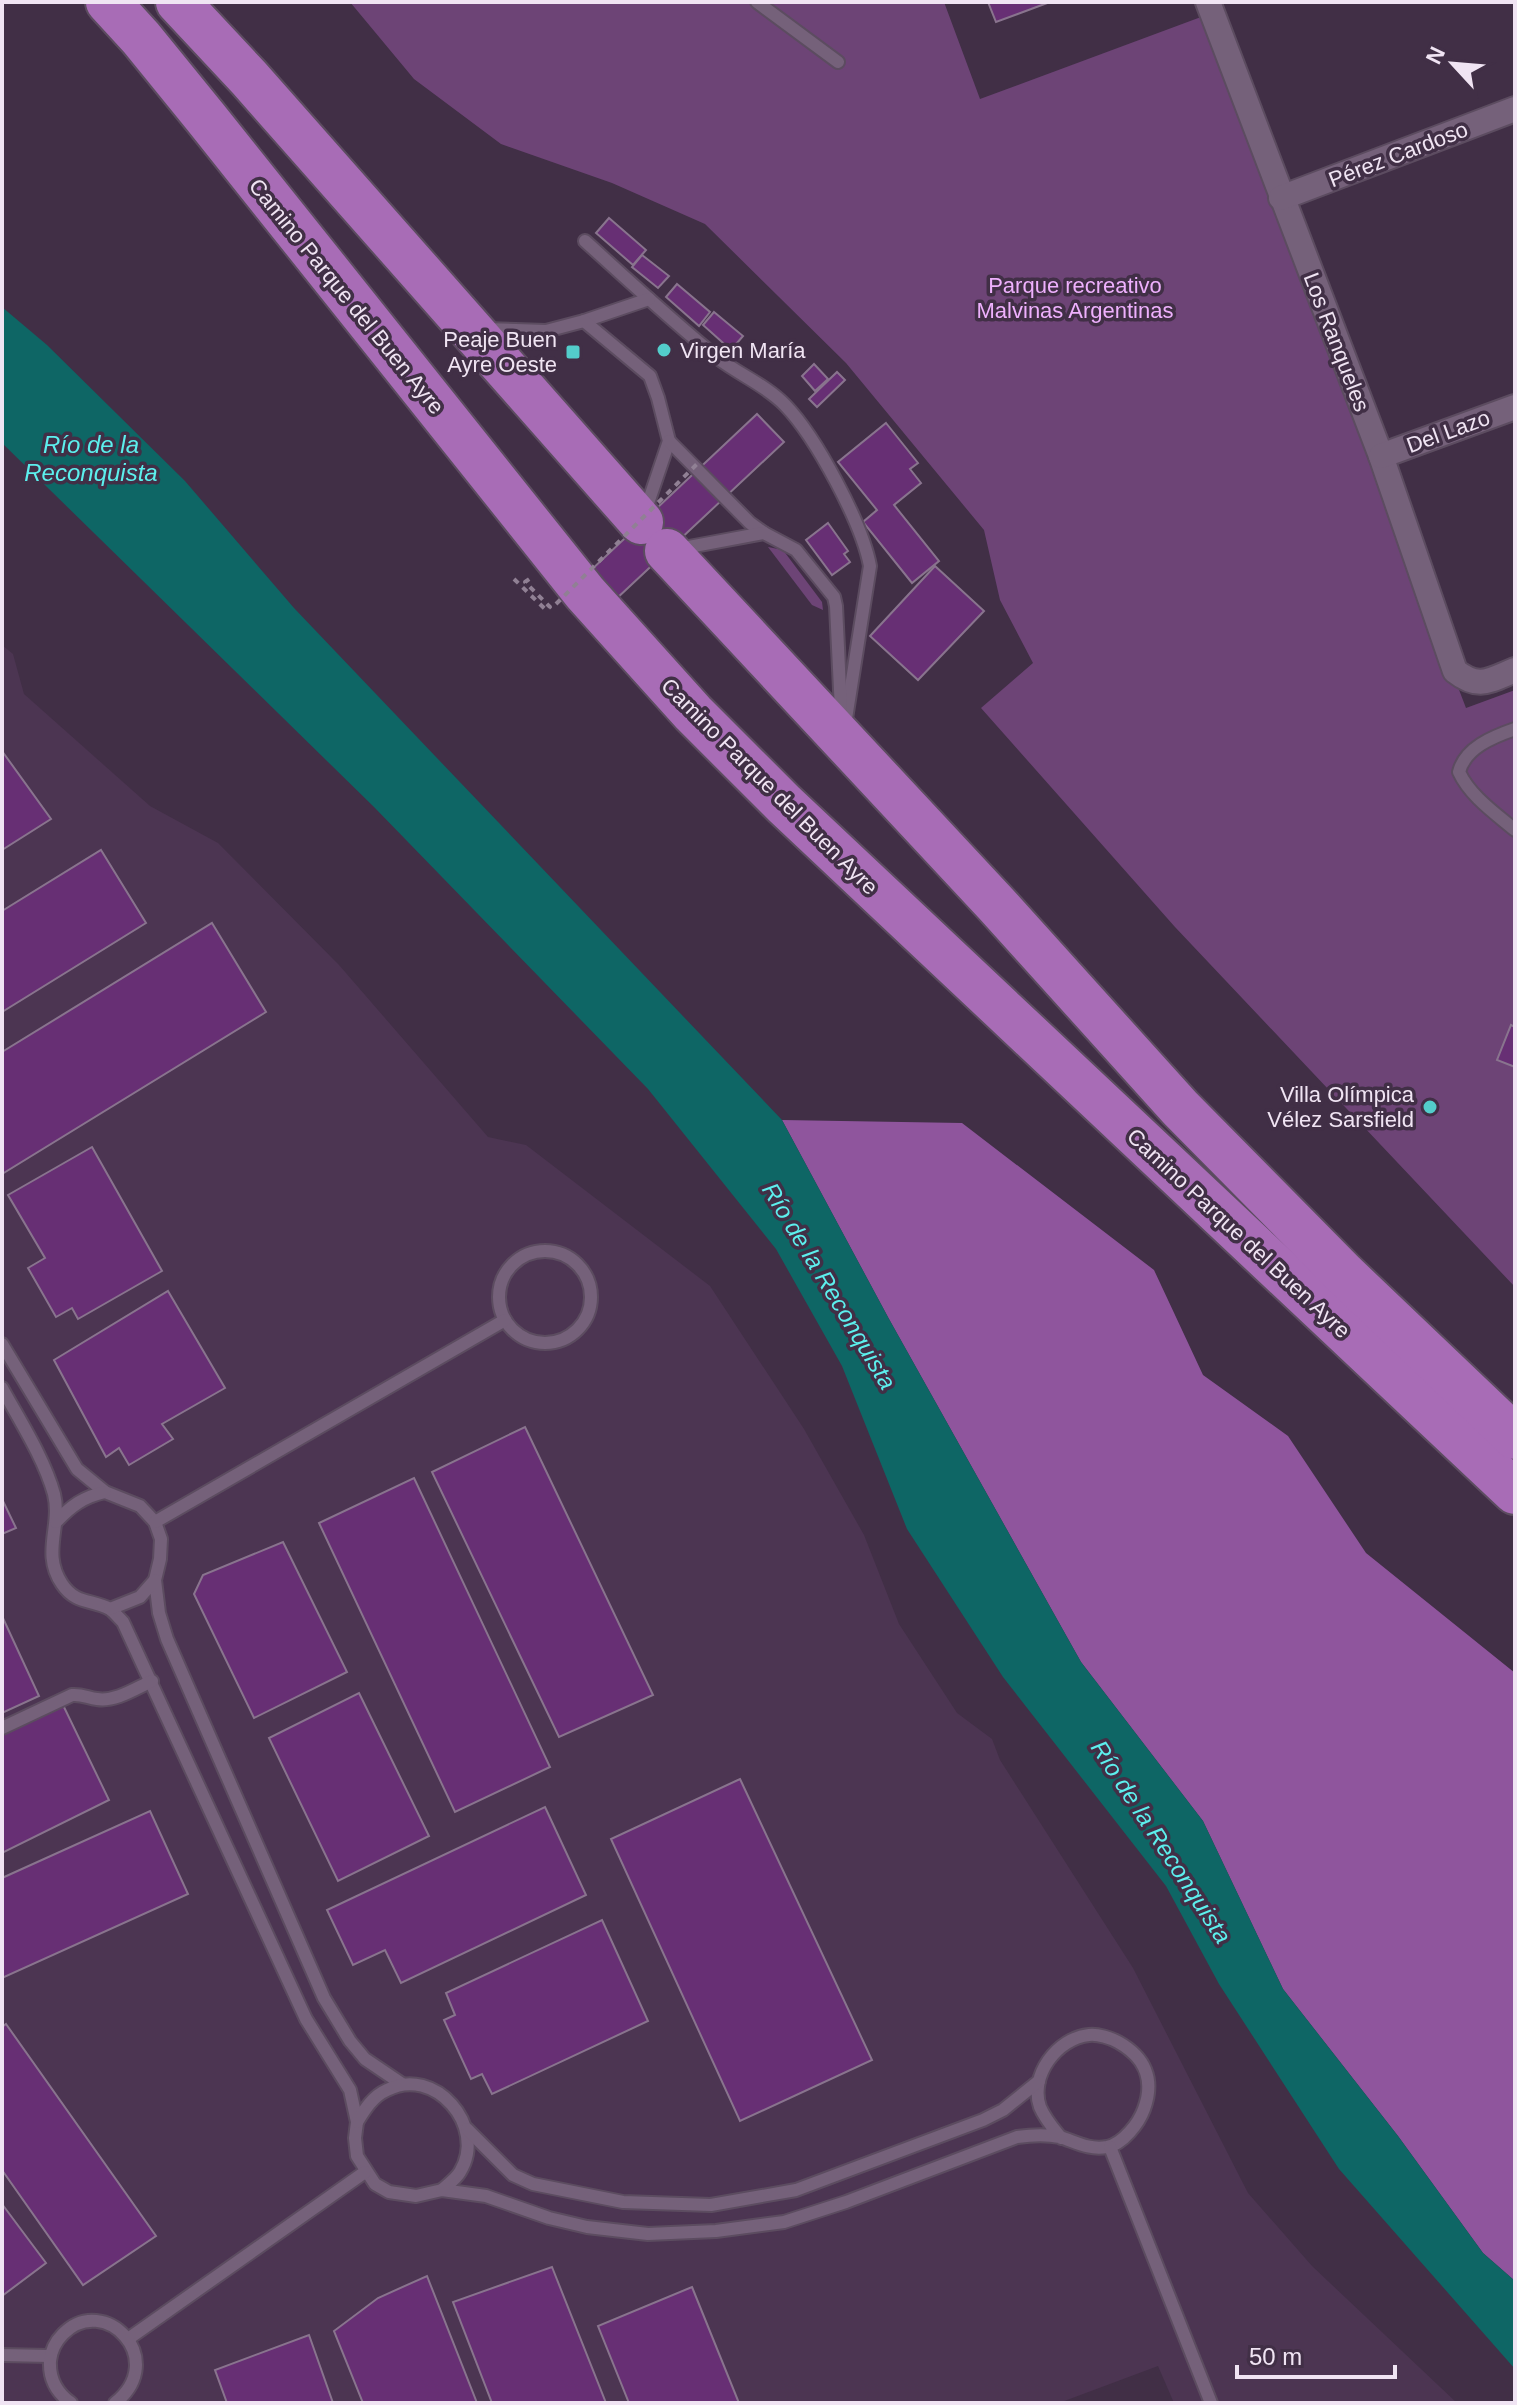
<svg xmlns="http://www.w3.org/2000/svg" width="1517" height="2405" font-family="Helvetica,sans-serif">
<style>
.built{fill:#4c3552}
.green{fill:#6d4476}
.forest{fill:#8f559d}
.water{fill:#0e6665}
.building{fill:#672f74;stroke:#89748e;stroke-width:2}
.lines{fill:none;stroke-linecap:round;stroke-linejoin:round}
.service-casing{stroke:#5c4c60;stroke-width:16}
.minor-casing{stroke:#5c4c60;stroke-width:28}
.motorway-casing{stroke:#5c4c60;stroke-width:48}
.path{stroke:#908094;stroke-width:4;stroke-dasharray:6 6;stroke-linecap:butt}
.service{stroke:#75617a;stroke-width:12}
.minor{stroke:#75617a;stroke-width:24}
.motorway{stroke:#a86cb6;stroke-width:44}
.path-bridge{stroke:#908094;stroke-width:4;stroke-dasharray:6 6;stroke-linecap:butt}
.poi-dot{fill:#53cdcb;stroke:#412f46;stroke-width:3}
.labels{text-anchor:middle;stroke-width:7;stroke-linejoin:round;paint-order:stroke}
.street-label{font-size:22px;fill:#f0e4f3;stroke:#412f46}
.park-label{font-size:22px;fill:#eeb0fd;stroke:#412f46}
.poi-label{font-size:22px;fill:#f0e4f3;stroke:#412f46;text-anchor:end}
.water-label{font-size:24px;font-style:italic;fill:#5cefed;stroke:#412f46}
</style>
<rect width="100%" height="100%" fill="#412f46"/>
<polygon class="built" points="2,645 13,654 24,694 150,806 218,843 339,965 488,1137 526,1145 710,1286 804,1429 864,1535 899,1624 957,1713 992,1739 1000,1760 1133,1968 1248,2193 1312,2266 1457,2403 1174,2403 1158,2366 1059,2403 2,2403"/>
<g class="green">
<polygon points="350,2 944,2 980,99 1201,17 1466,708 1515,690 1515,1287 1175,927 981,708 1033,663 1000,600 984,530 846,363 705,224 612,183 501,144 414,79"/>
<polygon points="768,547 783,550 822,602 823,610 812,605"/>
</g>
<polygon class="forest" points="782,1120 962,1123 1154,1270 1203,1375 1288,1436 1366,1553 1515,1673 1515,2281 1483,2253 1398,2136 1283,1989 1203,1821 1081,1662 889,1319"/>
<polygon class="water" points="2,307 47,345 185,481 294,608 782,1120 889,1319 1081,1662 1203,1821 1283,1989 1398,2136 1483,2253 1515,2281 1515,2369 1339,2169 1219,1984 1166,1886 1003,1677 907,1529 842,1366 776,1249 648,1089 374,807 2,443"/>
<g class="building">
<polygon points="988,2 1050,2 996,22"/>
<polygon points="609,218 646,250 633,265 596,233"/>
<polygon points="642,255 669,276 658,288 632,267"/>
<polygon points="677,284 710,312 699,326 666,297"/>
<polygon points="714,312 743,336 731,350 703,325"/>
<polygon points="814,364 828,379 815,391 802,376"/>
<polygon points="837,372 845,380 817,407 809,399"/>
<polygon points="757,414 784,442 615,600 589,572"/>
<polygon points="886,423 918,463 910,469 921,483 894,505 939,561 912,583 863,522 877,510 838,462"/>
<polygon points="828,523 848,551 844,554 850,562 832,575 806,540"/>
<polygon points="935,566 984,611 918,680 870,636"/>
<polygon points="2,751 51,819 2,850"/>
<polygon points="101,850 146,923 2,1012 2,911"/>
<polygon points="212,923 266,1012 2,1174 2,1052"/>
<polygon points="1511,1025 1515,1027 1515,1067 1497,1060"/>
<polygon points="92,1147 162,1271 78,1319 72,1308 56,1317 28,1268 45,1258 8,1195"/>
<polygon points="168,1291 225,1388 162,1424 173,1439 129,1465 119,1448 106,1457 54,1360"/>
<polygon points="525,1427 653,1695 559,1737 432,1472"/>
<polygon points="414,1478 550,1767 455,1812 319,1523"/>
<polygon points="2,1499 16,1528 2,1534"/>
<polygon points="283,1542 347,1672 254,1718 194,1594 203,1575"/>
<polygon points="2,1616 39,1696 2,1713"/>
<polygon points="359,1693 429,1836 338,1881 269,1738"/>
<polygon points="63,1705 109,1800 2,1853 2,1734"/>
<polygon points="740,1779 872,2060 740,2121 611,1839"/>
<polygon points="545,1807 586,1895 401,1983 385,1950 353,1965 327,1910"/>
<polygon points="150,1811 188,1894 2,1978 2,1878"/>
<polygon points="602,1920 648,2021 492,2094 482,2074 471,2079 444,2020 455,2015 446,1993"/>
<polygon points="6,2024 156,2236 83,2285 2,2170 2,2027"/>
<polygon points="2,2204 46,2263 2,2296"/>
<polygon points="552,2267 606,2403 492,2403 453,2302"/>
<polygon points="427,2276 477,2403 363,2403 334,2331 378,2298"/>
<polygon points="692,2287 739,2403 629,2403 598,2326"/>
<polygon points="309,2335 333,2403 227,2403 215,2370"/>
</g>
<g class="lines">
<defs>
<g id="service">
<polyline points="757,2 838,62"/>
<path d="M585,241C629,281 673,322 719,359C740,375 767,386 785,405C816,437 862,523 870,566L845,725"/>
<polyline points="584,321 649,299"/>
<polyline points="484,329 546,331 584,321 650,376 658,398 669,441 645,512"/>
<polyline points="669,441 750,523 764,533"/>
<polyline points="678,549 764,533 796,550 834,597 836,606 841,710"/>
<path d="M1515,729C1492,737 1465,748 1459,772C1470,796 1495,813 1515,830"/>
<circle cx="545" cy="1297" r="46"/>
<polyline points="2,1344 77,1469 105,1492 140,1506 155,1522 161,1539 160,1559 155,1580 159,1613 167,1639 324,1998 350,2041 365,2059 402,2084"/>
<path d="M2,1388C20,1421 44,1458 54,1494C62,1526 41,1553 62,1584C76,1605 92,1599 110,1609C114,1612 119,1618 123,1622L306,2019L350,2090L357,2122L355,2138L357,2156L375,2184L389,2192L416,2196L442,2190L486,2196L549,2218L587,2227L648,2234L716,2231L784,2222L846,2202L1017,2137C1031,2135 1045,2134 1060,2137C1076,2142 1088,2150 1107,2147C1123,2144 1139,2123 1144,2109C1155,2079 1145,2057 1118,2042C1111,2038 1098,2034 1089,2035C1057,2038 1029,2076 1040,2107C1045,2119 1053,2128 1061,2138"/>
<path d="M56,1522C71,1506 83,1497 105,1492"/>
<polyline points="155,1522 505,1320"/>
<polyline points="110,1609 140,1597 155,1580"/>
<path d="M2,1728L72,1695C82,1694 88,1698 97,1699C116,1702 136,1688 152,1681"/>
<path d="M357,2122C365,2109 373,2096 387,2090C434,2065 488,2126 460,2172C456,2179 447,2185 442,2190"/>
<polyline points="467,2129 513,2175 533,2184 623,2202 711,2205 796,2190 983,2120 1003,2110 1039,2081"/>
<polyline points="1110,2147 1211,2403"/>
<polyline points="128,2339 365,2172"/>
<polyline points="2,2355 50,2356"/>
<path d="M71,2403C57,2393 49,2380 50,2361C51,2351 55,2342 63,2334C104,2292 170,2359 115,2403"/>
</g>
<g id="minor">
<path d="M1208,2L1381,456L1455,671C1479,690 1490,680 1515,670"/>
<polyline points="1281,198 1515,109"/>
<polyline points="1381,456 1515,407"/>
</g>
<g id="motorway">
<polyline points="108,2 141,38 206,118 585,593 693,713 784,804 1515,1492"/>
<polyline points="178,2 249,78 641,522"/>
<polyline points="667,551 996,904 1180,1108 1344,1274 1515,1437"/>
</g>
</defs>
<use href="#service" class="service-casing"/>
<use href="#minor" class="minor-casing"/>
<use href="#motorway" class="motorway-casing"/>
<polyline class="path" points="514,579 546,610 550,607 525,582 532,577"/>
<use href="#service" class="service"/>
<use href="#minor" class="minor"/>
<use href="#motorway" class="motorway"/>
<polyline class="path-bridge" points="556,604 700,461"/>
</g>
<g class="poi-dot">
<circle cx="664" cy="350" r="8"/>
<rect x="565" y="344" width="16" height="16" rx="4"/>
<circle cx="1430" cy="1107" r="8"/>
</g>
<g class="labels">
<g class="street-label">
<text transform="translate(1398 154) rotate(-21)" y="8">Pérez Cardoso</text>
<text transform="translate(347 296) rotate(51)" y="8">Camino Parque del Buen Ayre</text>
<text transform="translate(1337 342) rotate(69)" y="8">Los Ranqueles</text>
<text transform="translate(1448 431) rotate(-20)" y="8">Del Lazo</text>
<text transform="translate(770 786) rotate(45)" y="8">Camino Parque del Buen Ayre</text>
<text transform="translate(1239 1233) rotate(43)" y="8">Camino Parque del Buen Ayre</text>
</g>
<g class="park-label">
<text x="1075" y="293">Parque recreativo<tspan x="1075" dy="25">Malvinas Argentinas</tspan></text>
</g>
<g class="poi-label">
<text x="557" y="347">Peaje Buen<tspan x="557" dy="25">Ayre Oeste</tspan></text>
<text x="680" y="358" text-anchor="start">Virgen María</text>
<text x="1414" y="1102">Villa Olímpica<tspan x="1414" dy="25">Vélez Sarsfield</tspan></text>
</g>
<g class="water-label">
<text x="91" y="453">Río de la<tspan x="91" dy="28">Reconquista</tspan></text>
<text transform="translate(829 1286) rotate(59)" y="8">Río de la Reconquista</text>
<text transform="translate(1161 1842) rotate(57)" y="8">Río de la Reconquista</text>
</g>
</g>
<rect width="1517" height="2405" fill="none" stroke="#f0e4f3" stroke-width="8"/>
<g transform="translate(1453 64) rotate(296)" stroke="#412f46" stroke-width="6" paint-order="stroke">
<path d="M0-6L14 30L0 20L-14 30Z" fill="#f0e4f3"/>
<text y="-12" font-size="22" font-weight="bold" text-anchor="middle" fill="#f0e4f3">N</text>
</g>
<path d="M1237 2365v12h158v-12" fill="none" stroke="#f0e4f3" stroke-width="4"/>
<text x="1249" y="2365" font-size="24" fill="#f0e4f3" stroke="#412f46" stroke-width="6" paint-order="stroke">50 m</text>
</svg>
